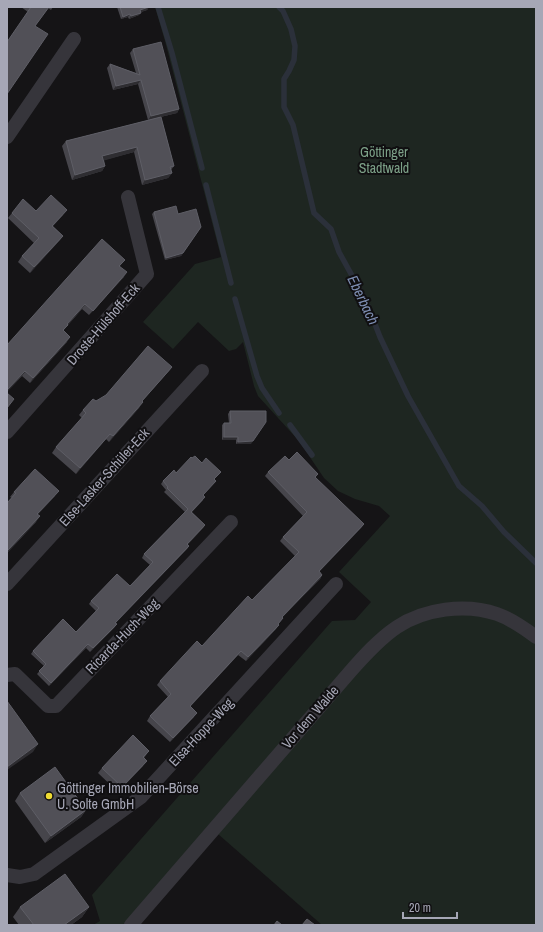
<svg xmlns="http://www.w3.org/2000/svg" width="543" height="932" font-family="'Archivo Narrow',sans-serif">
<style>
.green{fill:#1e2621}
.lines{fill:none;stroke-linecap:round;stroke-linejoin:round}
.stream{stroke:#2b303a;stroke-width:5.5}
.street{stroke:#36353b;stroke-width:14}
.wall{fill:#46454b}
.shaded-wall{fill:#2e2d31}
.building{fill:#515057;stroke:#5e5e66}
.poi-dot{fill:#f0dc33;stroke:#100f11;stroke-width:1.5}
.labels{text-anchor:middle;stroke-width:4;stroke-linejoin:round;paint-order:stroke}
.park-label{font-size:14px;fill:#7da188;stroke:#100f11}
.street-label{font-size:14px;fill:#a6a7b6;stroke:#100f11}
.poi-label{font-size:14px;fill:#a6a7b6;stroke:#100f11;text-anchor:start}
.water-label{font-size:15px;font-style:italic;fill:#7d8db1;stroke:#100f11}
</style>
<rect width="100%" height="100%" fill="#151416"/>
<polygon class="green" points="155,7 536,7 536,925 322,925 210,827 123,925 93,925 100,921 92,895 332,621 355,620 371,602 339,572 390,516 379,506 355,499 338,491 324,478 299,441 258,396 254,386 243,342 236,349 229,351 198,322 173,349 143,322 195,264 221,257 165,41"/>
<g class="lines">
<g class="stream">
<polyline points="158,7 172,53 202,168"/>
<polyline points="279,7 283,11 291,29 295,46 294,60 289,71 284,79 284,107 293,125 314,213 331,229 339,252 366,301 380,337 408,396 459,486 482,506 504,532 536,563"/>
<polyline points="206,185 231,283"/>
<polyline points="235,299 257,376 262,388 279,413"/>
<polyline points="290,425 312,455"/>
</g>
<g class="street">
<polyline points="7,137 74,39"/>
<polyline points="7,432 147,274 128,197"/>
<polyline points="7,584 202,371"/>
<polyline points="7,675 15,674 48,706 56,706 231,522"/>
<polyline points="7,875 20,877 34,874 141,797 336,584"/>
<path d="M131,925L349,673C363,657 379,639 397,627C424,609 465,603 497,614C511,619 524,628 536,637"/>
</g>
</g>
<g class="wall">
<polygon points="21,7 53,7 51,10 48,8 35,26 7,94 28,12"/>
<polygon points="117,7 149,7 147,10 141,12 139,15 129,19 128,17 121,19"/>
<polygon points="133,49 179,109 177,113 148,120 138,84 113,90 107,68 110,64 136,73 130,53"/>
<polygon points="161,117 174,166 171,170 172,173 168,178 142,185 134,152 104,160 105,166 102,171 72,180 62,146 66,141"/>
<polygon points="36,211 63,215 53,226 63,236 59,241 30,273 18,262 22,256 34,243 8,218 12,213"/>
<polygon points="154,212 178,214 201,227 181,256 165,260 152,214"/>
<polygon points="125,260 120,266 124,277 89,315 82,309 68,325 63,331 67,342 30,383 22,376 7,392"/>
<polygon points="172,367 168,372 142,401 139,408 109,442 106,439 76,474 52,453 56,447 82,418 79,415 83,410"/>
<polygon points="230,411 251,444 236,444 236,440 222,440 222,425 224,423 229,423 228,414"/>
<polygon points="192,458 221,472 214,479 216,481 213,484 203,495 203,500 192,512 205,525 203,528 187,545 189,546 187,549 115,623 117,624 114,628 90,652 86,648 49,686 37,674 44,666 31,654 33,651 76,632 96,611 89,604 91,601 130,586 150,565 142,558 144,554 185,512 164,492 166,490 161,484 163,481 176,473"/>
<polygon points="289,460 318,474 315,478 364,524 361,528 319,572 322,575 320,579 282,617 283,618 278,624 276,629 246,661 238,655 190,707 194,717 170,742 147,721 150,716 168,697 157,685 160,681 202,646 252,600 295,556 280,541 283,537 303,516 265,476 268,472"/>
<polygon points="14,492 55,496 38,514 36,522 7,553 7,503 12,498 10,497"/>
<polygon points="149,751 144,758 143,766 118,792 98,773 102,768"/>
<polygon points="20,793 86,810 81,817 45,843 15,801"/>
<polygon points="20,907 89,907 82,917 71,925 19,925 13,917"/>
</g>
<g class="shaded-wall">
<polygon points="149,7 147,10 138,13 140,10"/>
<polygon points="141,13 139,15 129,19 131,16"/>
<polygon points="130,14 128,17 121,19 123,17"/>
<polygon points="141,80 138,84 113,90 116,86"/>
<polygon points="179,109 177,113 148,120 151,116"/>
<polygon points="137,147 134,152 99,162 102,156"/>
<polygon points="105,166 102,171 72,180 75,175"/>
<polygon points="172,173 168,178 142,185 145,180"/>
<polygon points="67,210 63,215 48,231 52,226"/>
<polygon points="63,236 59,241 30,273 34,267"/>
<polygon points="183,253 181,256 165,260 166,258"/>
<polygon points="127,272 124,277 89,315 93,311"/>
<polygon points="85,304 82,309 64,329 67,324"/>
<polygon points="70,337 67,342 30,383 33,378"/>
<polygon points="172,367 168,372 138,406 142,401"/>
<polygon points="25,371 22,376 7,392 7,390"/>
<polygon points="143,402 139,408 109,442 113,436"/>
<polygon points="266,422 251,444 236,444 238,442"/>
<polygon points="110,434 106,439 76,474 80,468"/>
<polygon points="224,437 238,437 236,440 222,440"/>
<polygon points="59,491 55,496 34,519 37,514"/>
<polygon points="40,516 36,522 7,553 7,551"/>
<polygon points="364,524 361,528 316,575 319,571"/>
<polygon points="205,525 203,528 185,548 187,544"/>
<polygon points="189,546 187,549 113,626 115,623"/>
<polygon points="322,575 320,579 279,621 282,617"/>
<polygon points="117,624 114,628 90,652 93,648"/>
<polygon points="279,625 276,629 246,661 248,657"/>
<polygon points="88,644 86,648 49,686 51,683"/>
<polygon points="241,651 238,655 187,710 190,706"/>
<polygon points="197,713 194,717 170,742 173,738"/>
<polygon points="38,744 33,752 7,770 7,767"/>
<polygon points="147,761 143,766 118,792 122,787"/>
<polygon points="86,810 81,817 45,843 51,836"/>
<polygon points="89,907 82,917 71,925 64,925"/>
</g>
<g class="building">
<polygon points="31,7 49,7 35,26 48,34 7,94 7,42"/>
<polygon points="120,7 149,7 140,10 141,13 131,16 130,14 123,17"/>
<polygon points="161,42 179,109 151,116 141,80 116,86 110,64 140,75 133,49"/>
<polygon points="161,117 174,166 170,167 172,173 145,180 137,147 102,156 105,166 75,175 66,141"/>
<polygon points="51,195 67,210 52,226 63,236 34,267 22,256 39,238 12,213 23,199 36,211"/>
<polygon points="176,206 178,214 196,209 201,227 183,253 166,258 154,212"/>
<polygon points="102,239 125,260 119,266 127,272 93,311 85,304 67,324 68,325 63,330 70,337 33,378 25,371 7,390 7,345"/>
<polygon points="148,346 172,367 142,401 143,402 113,436 110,434 80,468 56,447 86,413 83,410 93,399 96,401 106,395"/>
<polygon points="7,393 14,399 7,408"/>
<polygon points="230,411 266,411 266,422 253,441 238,442 238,437 224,437 224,423 231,423"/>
<polygon points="297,452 318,474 315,477 364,524 319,571 322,575 282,617 283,618 278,624 279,625 248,657 241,651 190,706 197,713 173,738 150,716 171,694 160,681 197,641 202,646 248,596 252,600 299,552 283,537 307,512 268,472 285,456 289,460"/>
<polygon points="195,456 202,463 206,458 221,472 214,479 216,481 203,495 205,497 191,512 205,525 187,544 189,546 115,623 117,624 93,648 88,644 51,683 39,671 46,664 33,651 63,619 76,632 99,608 91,601 117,574 130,586 153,562 144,554 188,509 167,488 168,487 163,481 174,470 176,473 191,457 192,458"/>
<polygon points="35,469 59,491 37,514 40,516 7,551 7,503 16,493 14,492"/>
<polygon points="7,701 38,744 7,767"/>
<polygon points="133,735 149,751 143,757 147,761 122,787 102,768"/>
<polygon points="55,767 86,810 51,836 20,793"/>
<polygon points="65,874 89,907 64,925 34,925 20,907"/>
<polygon points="307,919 315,925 302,925"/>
<polygon points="277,921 282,925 274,925"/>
</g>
<circle class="poi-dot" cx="49" cy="796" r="4"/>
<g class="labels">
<g class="park-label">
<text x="384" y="157">Göttinger<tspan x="384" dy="16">Stadtwald</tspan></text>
</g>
<g class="street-label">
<text transform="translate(103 324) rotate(-49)" y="5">Droste-Hülshoff-Eck</text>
<text transform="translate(104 477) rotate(-48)" y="5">Else-Lasker-Schüler-Eck</text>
<text transform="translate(122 636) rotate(-46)" y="5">Ricarda-Huch-Weg</text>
<text transform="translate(310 717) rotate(-49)" y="5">Vor dem Walde</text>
<text transform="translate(201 732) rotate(-47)" y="5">Elsa-Hoppe-Weg</text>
</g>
<g class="poi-label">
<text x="57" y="793">Göttinger Immobilien-Börse<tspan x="57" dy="16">U. Solte GmbH</tspan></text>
</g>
<g class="water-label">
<text transform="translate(363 300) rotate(64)" y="5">Eberbach</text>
</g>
</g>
<rect width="543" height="932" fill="none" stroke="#a6a7b6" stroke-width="16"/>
<path d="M403 912v6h54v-6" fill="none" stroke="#a6a7b6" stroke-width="2"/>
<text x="409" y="912" font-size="12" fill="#a6a7b6" stroke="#100f11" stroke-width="3" paint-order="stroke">20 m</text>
</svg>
